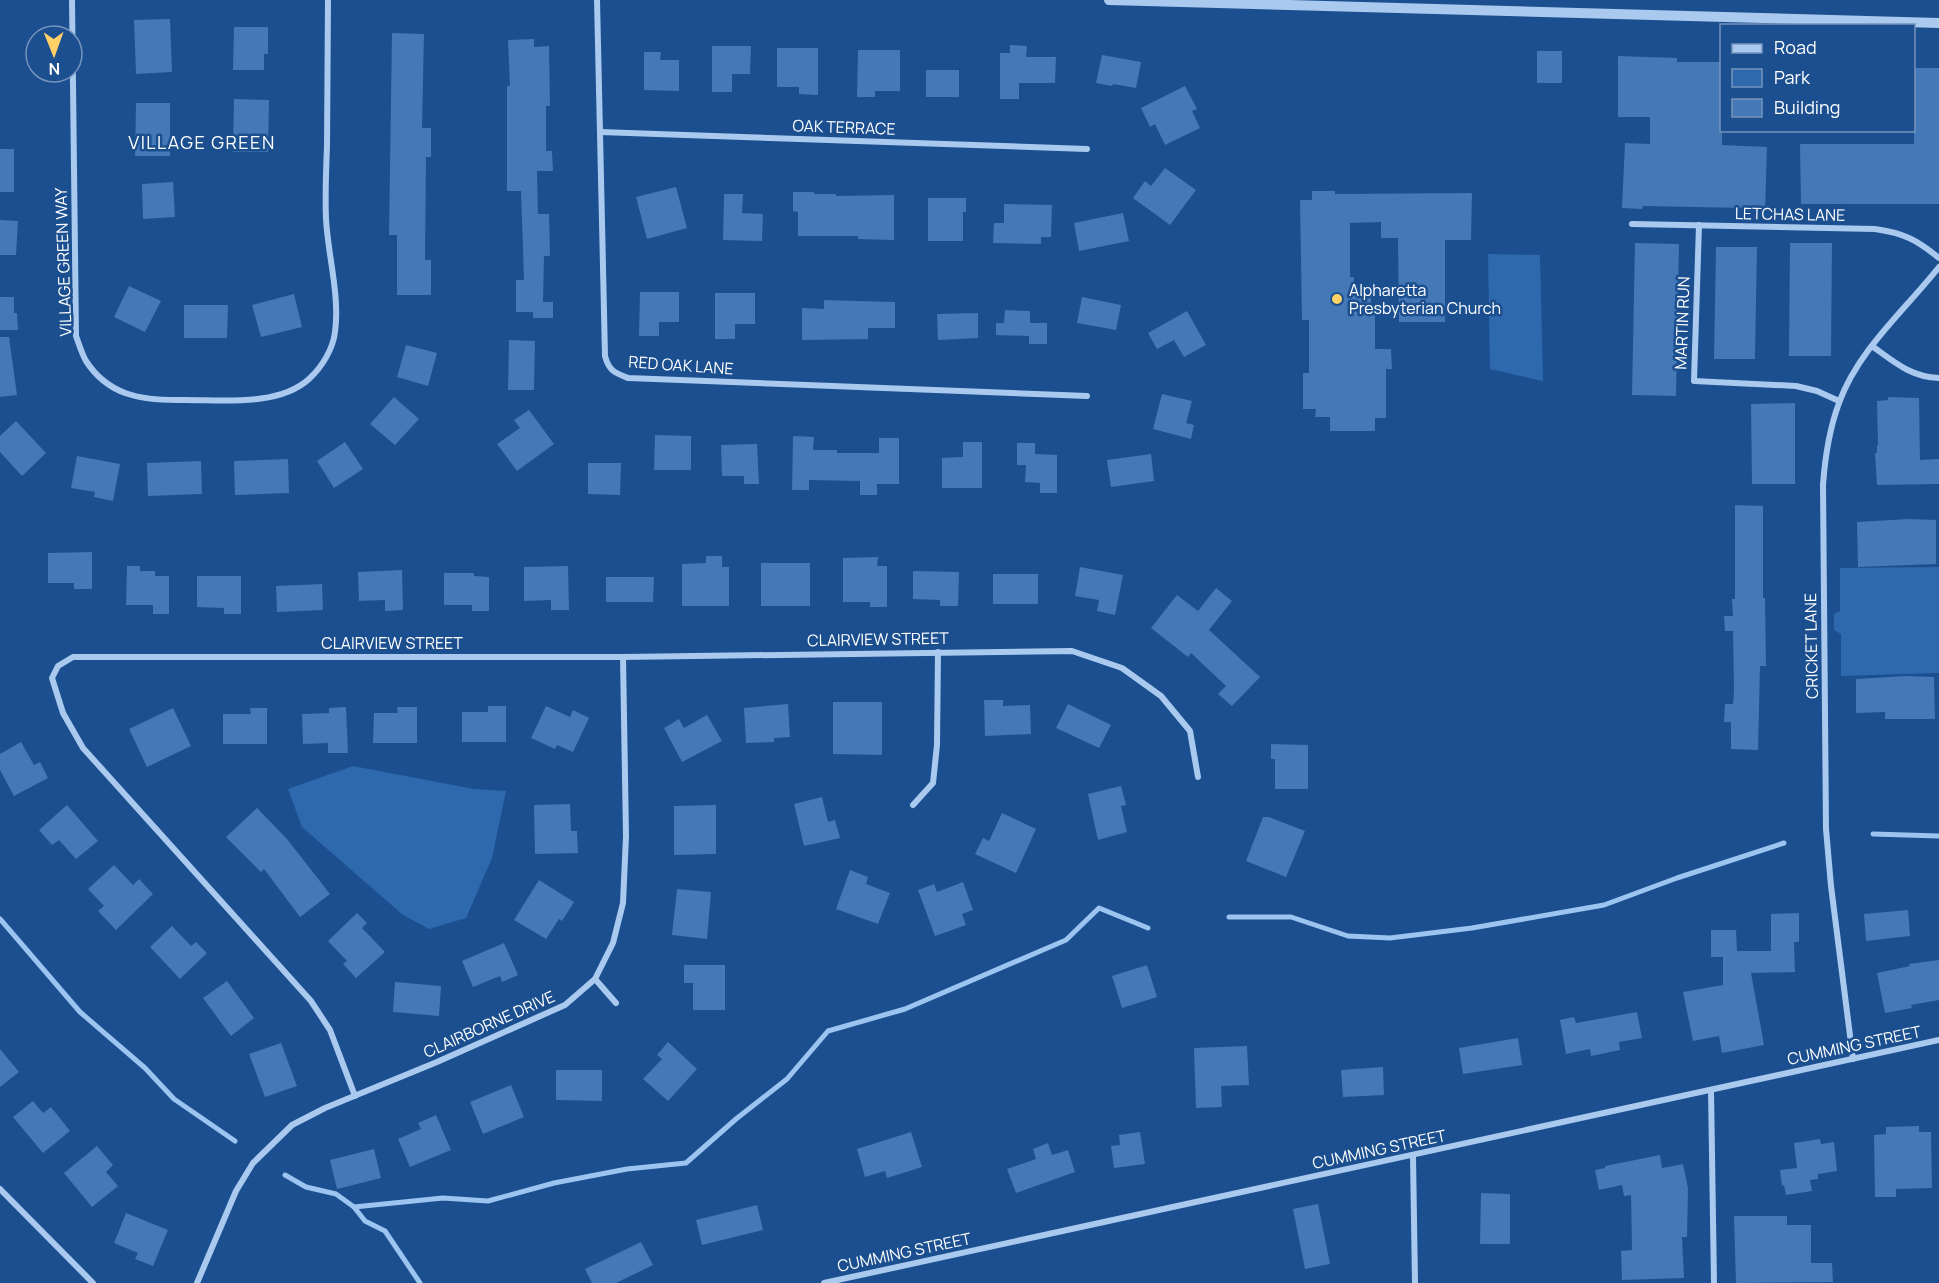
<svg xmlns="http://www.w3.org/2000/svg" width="1939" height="1283" font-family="Manrope,sans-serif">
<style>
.green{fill:#2e69ad}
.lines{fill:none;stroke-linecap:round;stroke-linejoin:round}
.stream{stroke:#9cc4f0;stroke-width:5}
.building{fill:#4478b7}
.minor{stroke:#a9c9ee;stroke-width:6}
.tertiary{stroke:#a9c9ee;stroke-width:10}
.poi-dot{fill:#ffd166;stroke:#1b4f8f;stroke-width:2}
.labels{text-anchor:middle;stroke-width:5;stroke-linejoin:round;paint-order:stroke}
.street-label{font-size:16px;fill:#fff;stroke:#1b4f8f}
.poi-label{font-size:16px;fill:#fff;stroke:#1b4f8f;text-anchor:start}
.neighbourhood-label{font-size:18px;letter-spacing:1.5px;fill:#fff;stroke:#1b4f8f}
</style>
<rect width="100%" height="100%" fill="#1b4f8f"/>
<g class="green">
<polygon points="1488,254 1540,255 1543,381 1490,369"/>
<polygon points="1939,567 1939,673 1841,676 1841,634 1834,630 1834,614 1840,611 1840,568"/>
<polygon points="353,766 474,789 506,791 492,858 466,918 429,929 403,915 302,827 288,789"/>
</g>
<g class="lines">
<g class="stream">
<polyline points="1873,834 1939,836"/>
<polyline points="1229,917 1291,917 1348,936 1390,938 1472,928 1604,905 1677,878 1784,843"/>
<polyline points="0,919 80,1012 145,1068 174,1099 235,1141"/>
<polyline points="285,1175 306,1187 336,1194 354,1207 365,1221 385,1231 420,1283"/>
<polyline points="354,1207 443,1198 488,1201 554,1183 627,1169 686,1163 736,1119 787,1079 828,1031 905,1009 1066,940 1099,908 1148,928"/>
</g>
</g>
<g class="building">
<polygon points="170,19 172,72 136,74 134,20"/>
<polygon points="234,27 268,27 268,54 264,54 264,70 233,70"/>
<polygon points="392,33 424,34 422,128 431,128 431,157 426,157 425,260 431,260 431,295 397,295 397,235 389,235"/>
<polygon points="534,39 534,47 549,46 550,106 546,106 546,151 552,151 553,171 537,171 538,214 549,214 550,256 544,256 543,302 553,302 553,318 533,318 533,312 516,312 516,280 524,280 521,191 507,191 507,86 510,86 508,40"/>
<polygon points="1010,45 1027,46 1026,57 1056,57 1055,83 1019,83 1019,99 1000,99 1000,53 1010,53"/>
<polygon points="712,46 751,46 750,74 732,74 732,92 712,92"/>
<polygon points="777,48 818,48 818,95 799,94 799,87 777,87"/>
<polygon points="858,50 900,50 900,91 875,91 875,97 857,97"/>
<rect x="1537" y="51" width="25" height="32"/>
<polygon points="644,52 661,52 660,60 679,60 679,91 644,90"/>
<polygon points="1102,55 1141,62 1136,88 1113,84 1112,86 1096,83"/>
<polygon points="1618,56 1677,58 1677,62 1722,62 1722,145 1767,147 1765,212 1746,211 1746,208 1643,206 1642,209 1622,208 1625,143 1650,144 1650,117 1618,117"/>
<polygon points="1914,68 1939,68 1939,204 1801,204 1800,144 1914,144"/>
<rect x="926" y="70" width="33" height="27"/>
<polygon points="1185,86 1197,109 1192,111 1200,128 1165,145 1155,124 1150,127 1141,108"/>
<polygon points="234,99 269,100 268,152 233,152"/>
<polygon points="136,103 170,103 170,156 135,156"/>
<rect x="0" y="149" width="14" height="43"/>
<polygon points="1165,168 1196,190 1170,225 1133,198 1145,181 1151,186"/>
<polygon points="173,182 175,217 143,219 142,184"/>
<polygon points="676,187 687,228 647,239 636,197"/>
<polygon points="1312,191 1335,191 1335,194 1472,193 1471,240 1445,240 1445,322 1399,322 1398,238 1381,238 1381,222 1350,223 1350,277 1354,277 1354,286 1371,286 1371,312 1375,312 1375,349 1391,349 1392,369 1386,369 1386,418 1375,418 1375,431 1330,431 1330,417 1315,417 1316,409 1303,409 1303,373 1309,373 1309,320 1302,320 1300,200 1312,200"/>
<polygon points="793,192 814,192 814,194 836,194 836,196 894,195 894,240 858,239 858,236 798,236 798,212 793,211"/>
<polygon points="724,194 743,194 742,213 763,214 762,241 723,240"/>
<polygon points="928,198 966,198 966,212 963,212 963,241 928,241"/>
<polygon points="1004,204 1052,205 1051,237 1041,237 1041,244 993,243 994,223 1004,223"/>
<polygon points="1123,213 1129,241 1079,251 1074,223"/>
<polygon points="0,220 18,221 16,255 0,255"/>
<polygon points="1635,243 1679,244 1676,396 1632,395"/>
<polygon points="1790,243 1832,243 1831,356 1789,356"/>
<polygon points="1716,247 1757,247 1755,359 1714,359"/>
<polygon points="129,286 161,301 145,332 114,317"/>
<polygon points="640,292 679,292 679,322 659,322 659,336 639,336"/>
<polygon points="715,293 755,293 755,324 735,324 735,339 715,339"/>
<polygon points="294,294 302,327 261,337 252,305"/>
<polygon points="0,297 14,297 14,313 17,313 18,330 0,330"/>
<polygon points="1082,297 1121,305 1116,330 1077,323"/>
<polygon points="824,300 895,302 895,328 868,328 868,339 802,340 802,308 824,309"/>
<polygon points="184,305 228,305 227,338 184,338"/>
<polygon points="1005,310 1030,311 1030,323 1047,323 1047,344 1029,344 1029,336 996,335 996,323 1004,323"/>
<polygon points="1187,311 1206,345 1184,357 1174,340 1157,349 1148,333"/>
<polygon points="978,313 978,338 938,340 937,314"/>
<polygon points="0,337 9,337 17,395 0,397"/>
<polygon points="509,340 535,341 534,390 508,390"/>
<polygon points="406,345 437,353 428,386 397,377"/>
<polygon points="1162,394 1192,401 1186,423 1194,425 1191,439 1153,429"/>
<polygon points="394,397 419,419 395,445 370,424"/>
<polygon points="1888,397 1919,398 1920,460 1939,459 1939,484 1877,485 1875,453 1877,453 1877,445 1878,445 1877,401 1888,400"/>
<polygon points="1795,403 1795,484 1752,484 1751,404"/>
<polygon points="529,410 554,444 517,471 497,444 520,428 514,420"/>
<polygon points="16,421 46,453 22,476 0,452 0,436"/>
<polygon points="655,435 691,436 691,470 654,470"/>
<polygon points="793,436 814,437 813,450 837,450 837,453 879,453 879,438 899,438 899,484 877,484 877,495 860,495 860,481 809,480 809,490 792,490"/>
<polygon points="345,442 363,469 334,488 317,461"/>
<polygon points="963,442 982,442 982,488 942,488 942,458 963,457"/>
<polygon points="1017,443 1035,443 1035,454 1057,455 1057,493 1040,493 1040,483 1025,482 1026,465 1017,465"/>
<polygon points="757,444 759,484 744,484 744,476 722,476 721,445"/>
<polygon points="1151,454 1154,481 1111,487 1107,460"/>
<polygon points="77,456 120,464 113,501 94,497 95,492 71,488"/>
<polygon points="288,459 289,493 235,495 234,461"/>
<polygon points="201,461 202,494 148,496 147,463"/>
<polygon points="588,463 621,463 620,495 588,494"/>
<polygon points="1735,505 1763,506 1763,598 1765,598 1766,666 1760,666 1758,750 1731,749 1731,722 1724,722 1725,704 1733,704 1734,690 1733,631 1725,631 1724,616 1733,616 1732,599 1735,599"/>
<polygon points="1909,519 1936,520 1936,564 1858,567 1857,522"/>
<polygon points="92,552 92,589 74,589 74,583 48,583 48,553"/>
<polygon points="706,556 722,556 722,567 729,567 729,606 682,606 682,564 706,563"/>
<polygon points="878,557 877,566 887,566 887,607 870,607 870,602 843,602 843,558"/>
<rect x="761" y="563" width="49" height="43"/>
<polygon points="127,566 140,566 140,571 155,571 155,576 169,576 169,614 153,614 153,605 126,605"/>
<polygon points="568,566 569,610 551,610 551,600 524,601 524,567"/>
<polygon points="1080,567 1123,575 1115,615 1097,611 1099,600 1075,596"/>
<polygon points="402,570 403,610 385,611 385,600 359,601 358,572"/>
<polygon points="913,571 959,572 958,606 940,606 940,600 913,599"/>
<polygon points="444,573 474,573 474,576 489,577 489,611 472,611 472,605 444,605"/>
<rect x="993" y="574" width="45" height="30"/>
<polygon points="197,576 241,576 241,614 224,614 224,608 197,607"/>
<polygon points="606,577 654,577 653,602 606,602"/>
<polygon points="322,584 323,610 277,612 276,586"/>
<polygon points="1216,588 1232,601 1209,630 1260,677 1232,706 1218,694 1226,686 1191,653 1188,657 1151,628 1177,595 1198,611"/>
<polygon points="1906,676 1934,677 1935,719 1885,719 1885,712 1856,713 1856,679"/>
<polygon points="984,700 1003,700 1003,706 1030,705 1031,734 985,736"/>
<polygon points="833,702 882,702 882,755 833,754"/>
<polygon points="788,704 790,737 774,738 774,742 746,743 744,708"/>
<polygon points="1068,704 1111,725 1099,748 1056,728"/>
<polygon points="488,706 506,706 506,742 462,742 462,712 488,712"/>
<polygon points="546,706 570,717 573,710 589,718 573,752 557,745 555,749 531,738"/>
<polygon points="346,707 348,753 328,753 328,743 303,744 302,714 329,713 329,708"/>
<polygon points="397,707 417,707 417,743 373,743 374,713 398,713"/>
<polygon points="173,708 191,746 147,767 129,729"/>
<polygon points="250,708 267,708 267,744 223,744 223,714 251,714"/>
<polygon points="707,715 722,741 682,762 664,728 679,719 684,728"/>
<polygon points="21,742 34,765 40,762 48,778 14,796 0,770 0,754"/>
<polygon points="1271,744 1308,745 1308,789 1275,789 1275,759 1271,759"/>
<polygon points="1121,786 1126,805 1121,806 1127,832 1098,840 1088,794"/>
<polygon points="822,797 828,822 835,820 840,838 804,846 794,804"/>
<polygon points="570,804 571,831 577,831 578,853 535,854 534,805"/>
<polygon points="67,805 98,841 76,859 59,840 52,845 39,830"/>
<polygon points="716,805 716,854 674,855 674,806"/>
<polygon points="257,808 287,839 330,894 300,917 264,869 261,872 226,837"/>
<polygon points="1002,813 1036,829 1016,873 975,854 983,838 989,841"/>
<polygon points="1263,817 1269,817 1305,831 1286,877 1246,861"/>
<polygon points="114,865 133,885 139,879 153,894 116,930 98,911 104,906 88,889"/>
<polygon points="850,870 868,877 866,884 890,893 878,924 836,909"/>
<polygon points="539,880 574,902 562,921 559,919 546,939 514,920"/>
<polygon points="963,882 973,910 962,914 966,925 935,936 918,890 934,884 937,892"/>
<polygon points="677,889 711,892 707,939 672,935"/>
<polygon points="1908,910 1910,936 1866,941 1864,914"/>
<polygon points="357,913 367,923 362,928 385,952 356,978 343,964 347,961 328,941"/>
<polygon points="1799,913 1799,942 1794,942 1795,972 1751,973 1764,1045 1722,1053 1719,1036 1693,1041 1683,992 1723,985 1723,957 1711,957 1711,930 1736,930 1737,951 1771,951 1771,914"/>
<polygon points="172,926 191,946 196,942 207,953 180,979 150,947"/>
<polygon points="504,943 518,975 502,982 500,976 473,987 462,961"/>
<polygon points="1939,960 1939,1000 1911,1005 1912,1008 1885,1013 1877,973 1910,966 1909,964"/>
<polygon points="684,965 725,965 725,1010 693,1010 693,983 684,983"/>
<polygon points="1147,965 1157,997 1122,1008 1112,976"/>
<polygon points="227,981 254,1018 231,1036 203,998"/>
<polygon points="395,982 441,986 439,1016 393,1012"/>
<polygon points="1637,1012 1642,1038 1619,1042 1620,1050 1591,1056 1590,1049 1566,1054 1560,1020 1574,1017 1576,1023"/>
<polygon points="1518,1038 1522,1065 1463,1074 1459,1048"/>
<polygon points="668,1042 697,1069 668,1101 643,1079 662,1059 657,1055"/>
<polygon points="281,1043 297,1086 265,1097 249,1054"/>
<polygon points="1247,1046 1249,1085 1221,1086 1222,1107 1196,1108 1194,1048"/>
<polygon points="0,1049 19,1072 0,1087"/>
<polygon points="1383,1067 1384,1095 1343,1097 1341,1070"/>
<polygon points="556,1070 602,1070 602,1101 556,1100"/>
<polygon points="511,1085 524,1117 483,1134 470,1102"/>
<polygon points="33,1101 43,1113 51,1107 70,1131 43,1153 13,1117"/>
<polygon points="436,1115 451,1150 410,1167 398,1139 421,1129 418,1123"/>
<polygon points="1919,1126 1919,1132 1931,1132 1932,1188 1896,1189 1896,1197 1875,1197 1874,1135 1886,1134 1886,1127"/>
<polygon points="911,1132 922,1167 887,1178 885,1171 865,1177 857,1149"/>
<polygon points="1140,1132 1145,1164 1114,1168 1111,1146 1120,1145 1119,1135"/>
<polygon points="1820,1139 1821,1144 1834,1142 1837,1171 1818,1174 1818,1179 1810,1180 1812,1191 1786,1195 1784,1185 1782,1186 1780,1170 1797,1168 1794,1143"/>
<polygon points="1048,1143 1052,1155 1068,1150 1075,1172 1016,1193 1007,1169 1036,1159 1033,1149"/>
<polygon points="97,1146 113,1165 106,1172 118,1186 92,1207 64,1173"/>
<polygon points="374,1149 381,1178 337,1189 330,1160"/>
<polygon points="1660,1155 1662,1168 1683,1164 1688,1188 1687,1237 1682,1237 1684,1278 1622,1280 1621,1251 1632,1250 1631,1195 1624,1196 1622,1185 1599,1190 1595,1170 1605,1168 1605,1166"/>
<polygon points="1481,1193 1510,1194 1510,1244 1480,1244"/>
<polygon points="1318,1204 1330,1264 1305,1269 1293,1209"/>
<polygon points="757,1205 763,1230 702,1245 696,1220"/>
<polygon points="126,1213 168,1230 153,1266 135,1259 138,1253 114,1243"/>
<polygon points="1734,1216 1787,1216 1787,1225 1811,1225 1811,1263 1832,1263 1833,1282 1736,1283"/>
<polygon points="641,1242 653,1265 616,1283 592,1283 585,1269"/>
</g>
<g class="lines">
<g class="minor">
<path d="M72,0L76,336C79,344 82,354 86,361C108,395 140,400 177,400C218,399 277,408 309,379C322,367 333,349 335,332C340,295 328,256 326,219C325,195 326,170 327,146C327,97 328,49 328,0"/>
<path d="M597,0L605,356C609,371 615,373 628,378L1087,396"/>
<polyline points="600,132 1087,149"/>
<path d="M1632,224L1875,229C1904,233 1917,240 1939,258"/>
<polyline points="1699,225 1694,381 1796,386 1817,391 1839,401"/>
<path d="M1872,346C1894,362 1911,377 1939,378"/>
<polyline points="913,805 933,783 937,745 938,652"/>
<polyline points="595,979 616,1003"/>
<path d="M1853,1059L1831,886L1826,829L1823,485C1825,457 1829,430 1839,403C1858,350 1905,310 1939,267"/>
<polyline points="1711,1090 1714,1283"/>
<polyline points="355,1096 330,1030 311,1001 83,748 63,713 52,678 58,666 73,657 623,657 1072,651 1122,668 1161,696 1190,731 1198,777"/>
<polyline points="1413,1156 1415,1283"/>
<polyline points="0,1189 93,1283"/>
<polyline points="197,1283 236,1191 253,1163 292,1125 325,1108 437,1062 565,1005 595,979 613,943 623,903 626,836 623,657"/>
<polyline points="824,1283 1939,1040"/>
</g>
<polyline class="tertiary" points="1109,0 1939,23"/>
</g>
<circle class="poi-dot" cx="1337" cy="299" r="6"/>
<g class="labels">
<g class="street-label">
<text transform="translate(844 127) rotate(2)" y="6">OAK TERRACE</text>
<text transform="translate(1790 214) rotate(1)" y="6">LETCHAS LANE</text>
<text transform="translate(63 262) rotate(-92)" y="6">VILLAGE GREEN WAY</text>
<text transform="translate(1682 323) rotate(-88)" y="6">MARTIN RUN</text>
<text transform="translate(681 365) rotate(4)" y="6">RED OAK LANE</text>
<text transform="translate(878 639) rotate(-1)" y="6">CLAIRVIEW STREET</text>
<text x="392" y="649">CLAIRVIEW STREET</text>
<text transform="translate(1811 646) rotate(-91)" y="6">CRICKET LANE</text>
<text transform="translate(489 1024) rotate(-24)" y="6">CLAIRBORNE DRIVE</text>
<text transform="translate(1854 1045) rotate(-12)" y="6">CUMMING STREET</text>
<text transform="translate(1379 1149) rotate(-12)" y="6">CUMMING STREET</text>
<text transform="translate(904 1252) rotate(-12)" y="6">CUMMING STREET</text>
</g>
<g class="poi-label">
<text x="1349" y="296">Alpharetta<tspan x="1349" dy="18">Presbyterian Church</tspan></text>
</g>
<g class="neighbourhood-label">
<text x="202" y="149">VILLAGE GREEN</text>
</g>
</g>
<rect x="1720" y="24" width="195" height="108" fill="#1b4f8f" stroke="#7695bc" stroke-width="1.5"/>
<rect x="1732" y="44" width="30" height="9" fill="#a9c9ee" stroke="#7695bc" stroke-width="1.5"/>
<text x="1774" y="54" font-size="18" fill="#ffffff">Road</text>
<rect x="1732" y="69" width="30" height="18" fill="#2e69ad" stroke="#7695bc" stroke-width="1.5"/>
<text x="1774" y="84" font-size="18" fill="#ffffff">Park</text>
<rect x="1732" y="99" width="30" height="18" fill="#4478b7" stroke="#7695bc" stroke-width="1.5"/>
<text x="1774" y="114" font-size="18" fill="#ffffff">Building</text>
<g transform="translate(54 54) rotate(179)"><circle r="28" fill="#1b4f8f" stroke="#7695bc" stroke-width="1.5"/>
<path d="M0-4.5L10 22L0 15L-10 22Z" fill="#ffd166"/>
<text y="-9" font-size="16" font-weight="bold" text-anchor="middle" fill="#ffffff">N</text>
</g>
</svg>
